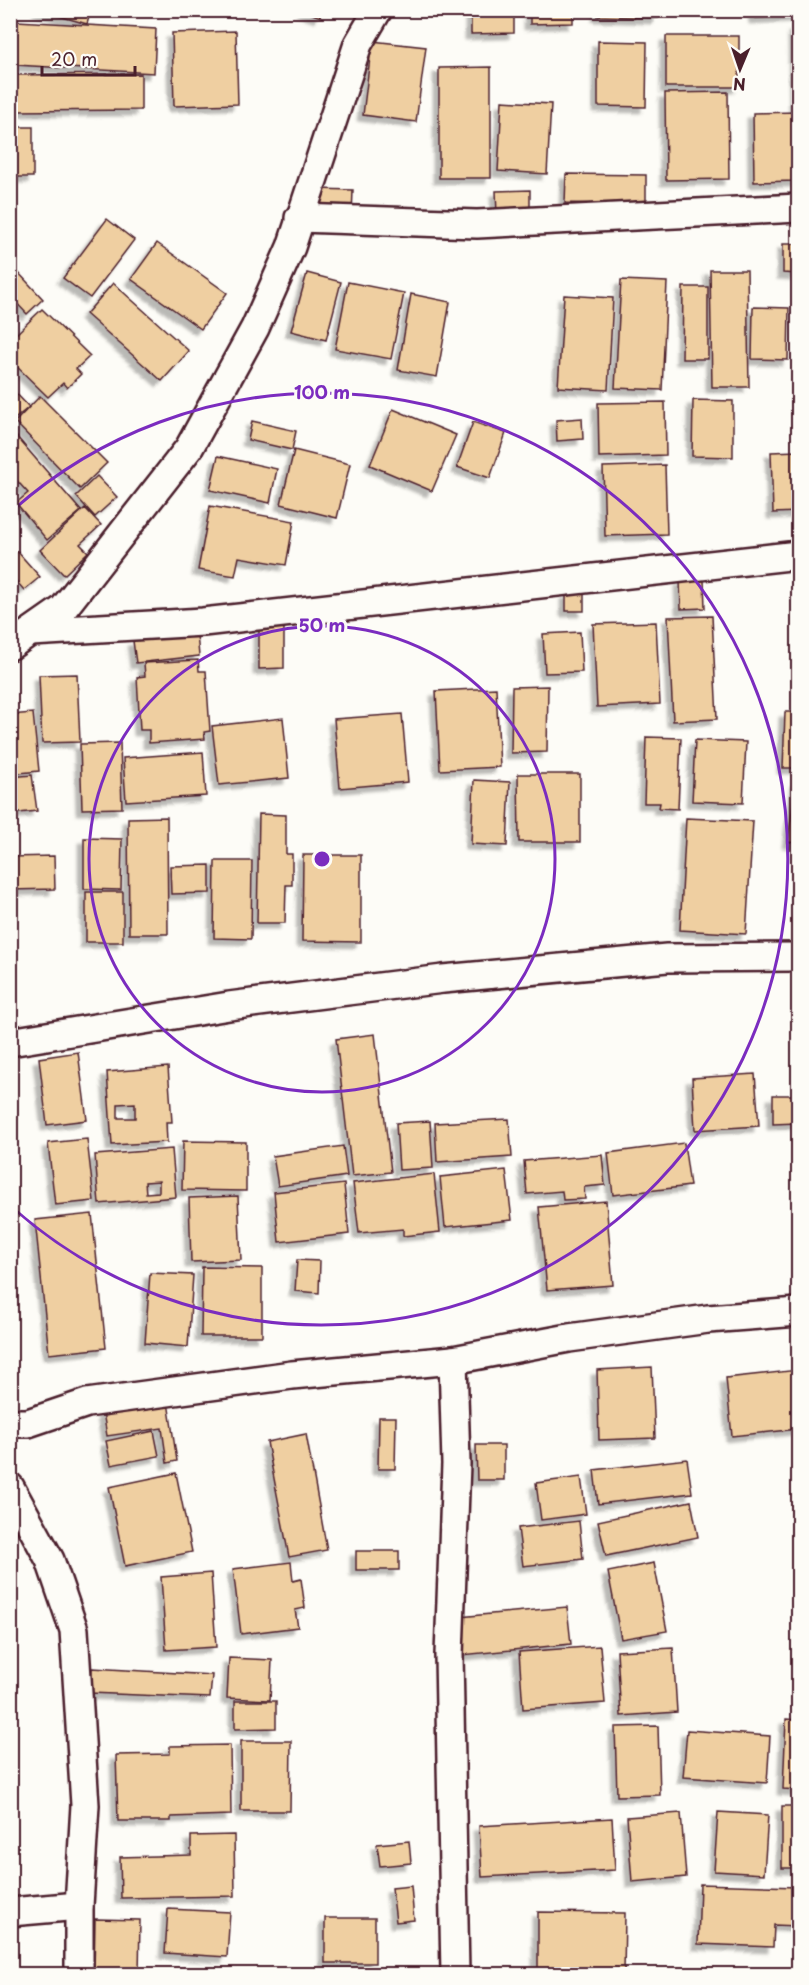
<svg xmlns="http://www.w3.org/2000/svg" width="809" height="1985" font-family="'Playpen Sans',sans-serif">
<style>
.building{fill:#efcfa1;stroke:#4a1f2b;stroke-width:1.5;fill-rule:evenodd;filter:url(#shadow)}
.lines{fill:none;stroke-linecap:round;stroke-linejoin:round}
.minor-casing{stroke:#4a1f2b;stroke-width:32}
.minor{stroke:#fdfcf7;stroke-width:27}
.ring{fill:none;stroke:#7b2cbf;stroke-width:3}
.centre{fill:#7b2cbf;stroke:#fdfcf7;stroke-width:3}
.ring-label{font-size:18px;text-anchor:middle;font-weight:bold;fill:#7b2cbf;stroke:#fdfcf7;stroke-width:6;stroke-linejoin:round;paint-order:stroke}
</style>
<defs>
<filter id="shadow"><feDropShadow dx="-5.5" dy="5.5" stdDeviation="1.5" flood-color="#0004"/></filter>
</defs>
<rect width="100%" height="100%" fill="#fdfcf7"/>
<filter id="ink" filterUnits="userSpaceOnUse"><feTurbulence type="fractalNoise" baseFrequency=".0167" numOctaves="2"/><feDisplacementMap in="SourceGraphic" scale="12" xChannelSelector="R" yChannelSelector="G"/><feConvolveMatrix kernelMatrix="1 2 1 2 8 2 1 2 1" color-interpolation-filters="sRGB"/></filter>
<g filter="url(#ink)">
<g class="building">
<polygon points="38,10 91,10 87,24"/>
<polygon points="302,10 322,10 320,17"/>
<polygon points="471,10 514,10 514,33 471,34"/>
<polygon points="530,10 573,10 573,23 530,24"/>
<polygon points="599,10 658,10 658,18 598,16"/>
<polygon points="754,10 798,10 798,16 755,18"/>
<polygon points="17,21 156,29 154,73 15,65"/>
<polygon points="794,27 798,27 798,108 795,108"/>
<polygon points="236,31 238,104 174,106 172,33"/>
<rect x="666" y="36" width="73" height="51"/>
<polygon points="372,41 426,47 416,122 363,115"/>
<polygon points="598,41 647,42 646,107 598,106"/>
<polygon points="491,67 491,178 439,178 439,68"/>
<polygon points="141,74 141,110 13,111 13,75"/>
<polygon points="728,92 729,179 666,180 665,93"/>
<polygon points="502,101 551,104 547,174 498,171"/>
<polygon points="797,112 797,181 754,182 753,113"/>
<rect x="10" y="127" width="23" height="50"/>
<polygon points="566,174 646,175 646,205 565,203"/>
<polygon points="317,189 353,190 352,216 316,214"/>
<polygon points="530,190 530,214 497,214 496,191"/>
<polygon points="107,219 134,240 90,298 63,278"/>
<polygon points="157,243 227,293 201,329 131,279"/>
<polygon points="783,244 798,244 798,274 783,273"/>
<polygon points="16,270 43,299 27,314 10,296 10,276"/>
<polygon points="710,270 747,270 749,387 712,387"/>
<polygon points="307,273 341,282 326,340 291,331"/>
<polygon points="621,280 667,282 662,390 615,388"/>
<polygon points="348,282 404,293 391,359 335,349"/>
<polygon points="113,283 189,351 162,381 86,314"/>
<polygon points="683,287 708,287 708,359 682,359"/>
<polygon points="411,294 450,302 437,377 398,370"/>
<polygon points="564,295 613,298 608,390 558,387"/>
<polygon points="753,307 789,308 788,360 752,359"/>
<polygon points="42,309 90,356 76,369 81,374 67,388 63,383 48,397 10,360 10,340"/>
<polygon points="12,389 29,407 10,423 10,391"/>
<polygon points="40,396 107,463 80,489 15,422"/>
<polygon points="693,400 733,401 733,457 692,456"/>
<polygon points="665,402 666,455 599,457 598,403"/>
<polygon points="393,409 456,435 432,491 370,465"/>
<polygon points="582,418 583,439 557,441 556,420"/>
<polygon points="252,421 296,431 292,450 248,440"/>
<polygon points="473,422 506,433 490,478 457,467"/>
<polygon points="10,429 81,511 47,540 16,503 28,493 10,473"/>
<polygon points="294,450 350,464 337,518 281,504"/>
<polygon points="798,451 798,512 773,513 771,452"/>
<polygon points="218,456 277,469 270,503 210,490"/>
<polygon points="665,465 667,534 605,536 603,467"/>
<polygon points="97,476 117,497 95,517 76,496"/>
<polygon points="210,506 294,521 286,565 239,557 235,576 198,570"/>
<polygon points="85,508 101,525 80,544 88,552 64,575 40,550"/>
<polygon points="17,551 40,577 24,590 10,574 10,557"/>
<polygon points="704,580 705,608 681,609 680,581"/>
<rect x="566" y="594" width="18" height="17"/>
<polygon points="712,616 717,719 673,721 668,617"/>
<polygon points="656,622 660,704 597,707 593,624"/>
<polygon points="259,625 284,625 284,668 259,669"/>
<polygon points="580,632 582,672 545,673 543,634"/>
<polygon points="197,634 199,656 136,663 133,641"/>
<polygon points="198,660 199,671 206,671 210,731 204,732 205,739 149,743 149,730 140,730 137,677 145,676 144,663"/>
<polygon points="77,674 80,742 42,743 39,675"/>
<polygon points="548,686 547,752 511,753 512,687"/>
<polygon points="496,688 500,767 440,770 436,691"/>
<polygon points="785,712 798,712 798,768 783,768"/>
<polygon points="33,713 39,771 10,774 10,715"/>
<polygon points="402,714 408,782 340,788 334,719"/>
<polygon points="283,718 289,778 219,785 212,726"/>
<polygon points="646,737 681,738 678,809 659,808 660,803 644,803"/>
<polygon points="695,740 746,742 743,803 692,801"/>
<polygon points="120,743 122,808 82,809 80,744"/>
<polygon points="203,752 206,796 126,801 123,758"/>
<polygon points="518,774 580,774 580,842 519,842"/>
<polygon points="32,775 37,811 10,814 10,777"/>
<polygon points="474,780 510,782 507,846 471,844"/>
<polygon points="796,781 798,781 798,843 788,842"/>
<polygon points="259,814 286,815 286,854 292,854 292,885 286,885 285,923 257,923"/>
<polygon points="167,817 168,934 129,934 128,818"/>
<polygon points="686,818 753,821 746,934 680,930"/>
<polygon points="84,838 122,839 121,890 84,889"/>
<polygon points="303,855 361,855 361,942 302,941"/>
<polygon points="54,856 55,889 10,890 10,857"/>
<polygon points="215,861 252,861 251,939 214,938"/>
<polygon points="210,865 210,893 171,894 170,866"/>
<rect x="86" y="892" width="37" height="50"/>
<polygon points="375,1034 391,1172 352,1176 336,1039"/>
<polygon points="78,1052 87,1120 47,1125 39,1058"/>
<path d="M168,1067L172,1122H166L167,1142L112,1145L107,1072ZM135,1103V1118H118V1104Z"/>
<polygon points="755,1074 759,1126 695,1130 692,1078"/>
<polygon points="773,1095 798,1095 798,1123 773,1124"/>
<polygon points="509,1119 512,1157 437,1162 435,1123"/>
<polygon points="430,1121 433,1168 399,1170 396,1123"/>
<polygon points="87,1139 94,1201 55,1205 48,1143"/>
<polygon points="183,1141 246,1142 246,1191 182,1190"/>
<polygon points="684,1143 690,1186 613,1195 608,1153"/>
<polygon points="343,1146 347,1176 278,1186 273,1156"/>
<path d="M172,1149L176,1197L99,1204L95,1155ZM159,1181V1192L146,1193L145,1182Z"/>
<polygon points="602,1155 605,1185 584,1187 585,1199 563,1200 562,1191 527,1194 524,1161"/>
<polygon points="506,1170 512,1220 445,1227 440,1177"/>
<polygon points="434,1174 440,1232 403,1236 403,1229 359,1233 353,1183"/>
<polygon points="344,1184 349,1234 279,1242 274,1192"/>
<polygon points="238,1196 241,1260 191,1262 189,1198"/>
<polygon points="606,1201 613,1285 547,1290 539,1207"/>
<polygon points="92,1214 106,1348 49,1354 35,1220"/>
<polygon points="297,1260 320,1261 319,1293 295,1291"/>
<polygon points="202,1267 262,1268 262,1336 201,1336"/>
<polygon points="150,1273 193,1275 188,1347 145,1343"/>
<polygon points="652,1367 655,1438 599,1440 597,1370"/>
<polygon points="798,1370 798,1429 732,1436 726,1378"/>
<polygon points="168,1402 177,1461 167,1463 162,1428 107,1436 103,1412"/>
<polygon points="379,1417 396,1417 395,1469 378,1469"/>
<polygon points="154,1431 159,1456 111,1465 106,1441"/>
<polygon points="306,1434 327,1550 289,1557 267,1442"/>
<polygon points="476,1445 504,1445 504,1480 477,1480"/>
<polygon points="687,1459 692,1493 598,1504 594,1470"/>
<polygon points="176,1473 192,1552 125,1566 109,1487"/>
<polygon points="581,1477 586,1514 541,1520 536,1483"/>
<polygon points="691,1501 698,1537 606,1556 598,1521"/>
<polygon points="579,1521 583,1559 523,1566 518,1528"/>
<rect x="356" y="1551" width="43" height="19"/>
<polygon points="291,1562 293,1581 301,1579 305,1608 295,1610 298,1627 241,1634 233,1569"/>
<polygon points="654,1563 667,1631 621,1639 608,1572"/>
<polygon points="211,1573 216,1647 166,1650 161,1577"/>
<polygon points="567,1607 571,1644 462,1655 459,1617"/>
<polygon points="600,1646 605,1703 523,1709 519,1652"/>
<polygon points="673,1648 677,1712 621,1716 617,1651"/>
<polygon points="229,1658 272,1660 270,1700 227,1698"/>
<polygon points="92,1668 212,1675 210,1698 90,1693"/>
<polygon points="10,1671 16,1671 15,1712 10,1711"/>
<polygon points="235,1701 276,1701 276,1728 235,1729"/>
<polygon points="786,1719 798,1720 798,1790 783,1789"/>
<polygon points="658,1726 660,1795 617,1796 615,1727"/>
<polygon points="687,1730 770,1736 767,1783 683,1777"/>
<polygon points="241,1741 291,1741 290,1811 241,1811"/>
<polygon points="230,1745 231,1815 171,1817 171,1821 118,1821 116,1755 170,1754 170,1746"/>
<rect x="782" y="1806" width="16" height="62"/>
<polygon points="718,1812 768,1815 764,1874 714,1871"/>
<polygon points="681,1813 686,1877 632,1882 627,1817"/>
<polygon points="612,1818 615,1870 482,1877 479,1826"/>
<polygon points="234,1835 235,1896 121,1898 120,1857 191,1855 191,1836"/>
<polygon points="409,1841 411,1863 380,1866 377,1844"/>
<polygon points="700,1884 798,1887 798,1926 774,1925 773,1947 698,1944"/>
<polygon points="411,1886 414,1920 396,1922 392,1888"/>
<polygon points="168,1909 230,1912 227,1957 165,1953"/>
<polygon points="538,1912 625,1913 624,1974 538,1974"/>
<rect x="325" y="1918" width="50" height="45"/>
<polygon points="95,1919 140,1920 139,1974 94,1974"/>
<polygon points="329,1969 394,1971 394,1974 329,1974"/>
</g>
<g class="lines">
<defs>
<g id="minor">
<polyline points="299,218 477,224 798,208"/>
<polyline points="31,632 203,622 798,555"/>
<polyline points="10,646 63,609 189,448 255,328 291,247 358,44 378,10"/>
<polyline points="10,1042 229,1006 443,979 667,958 798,957"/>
<polyline points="453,1360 456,1464 449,1655 455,1974"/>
<polyline points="10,1423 28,1423 87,1403 292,1375 453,1360 569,1338 708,1319 798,1312"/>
<polyline points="10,1487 50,1560 74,1630 85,1805 79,1906 79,1974"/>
<polyline points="10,1912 79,1906"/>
</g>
</defs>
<use href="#minor" class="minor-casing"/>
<use href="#minor" class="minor"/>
</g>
</g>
<g class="ring">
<circle cx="322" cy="859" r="233"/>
<path d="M13 510A466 466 0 1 1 13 1208"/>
</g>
<circle cx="322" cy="859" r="9" class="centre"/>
<g class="ring-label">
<text x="322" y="399">100 m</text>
<text x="322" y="632">50 m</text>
</g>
<rect width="809" height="1985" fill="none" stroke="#fdfcf7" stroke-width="36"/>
<rect x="18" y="18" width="773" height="1949" fill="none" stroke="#4a1f2b" stroke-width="2" filter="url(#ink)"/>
<g transform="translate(740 69) rotate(182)" stroke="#fdfcf7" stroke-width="4.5" paint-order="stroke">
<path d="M0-4.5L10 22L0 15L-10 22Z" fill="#4a1f2b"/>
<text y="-9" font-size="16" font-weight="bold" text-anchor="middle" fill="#4a1f2b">N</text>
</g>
<path d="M42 66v9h93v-9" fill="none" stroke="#4a1f2b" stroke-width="3"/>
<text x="51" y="66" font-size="18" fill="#4a1f2b" stroke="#fdfcf7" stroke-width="4.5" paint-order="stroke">20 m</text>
</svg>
